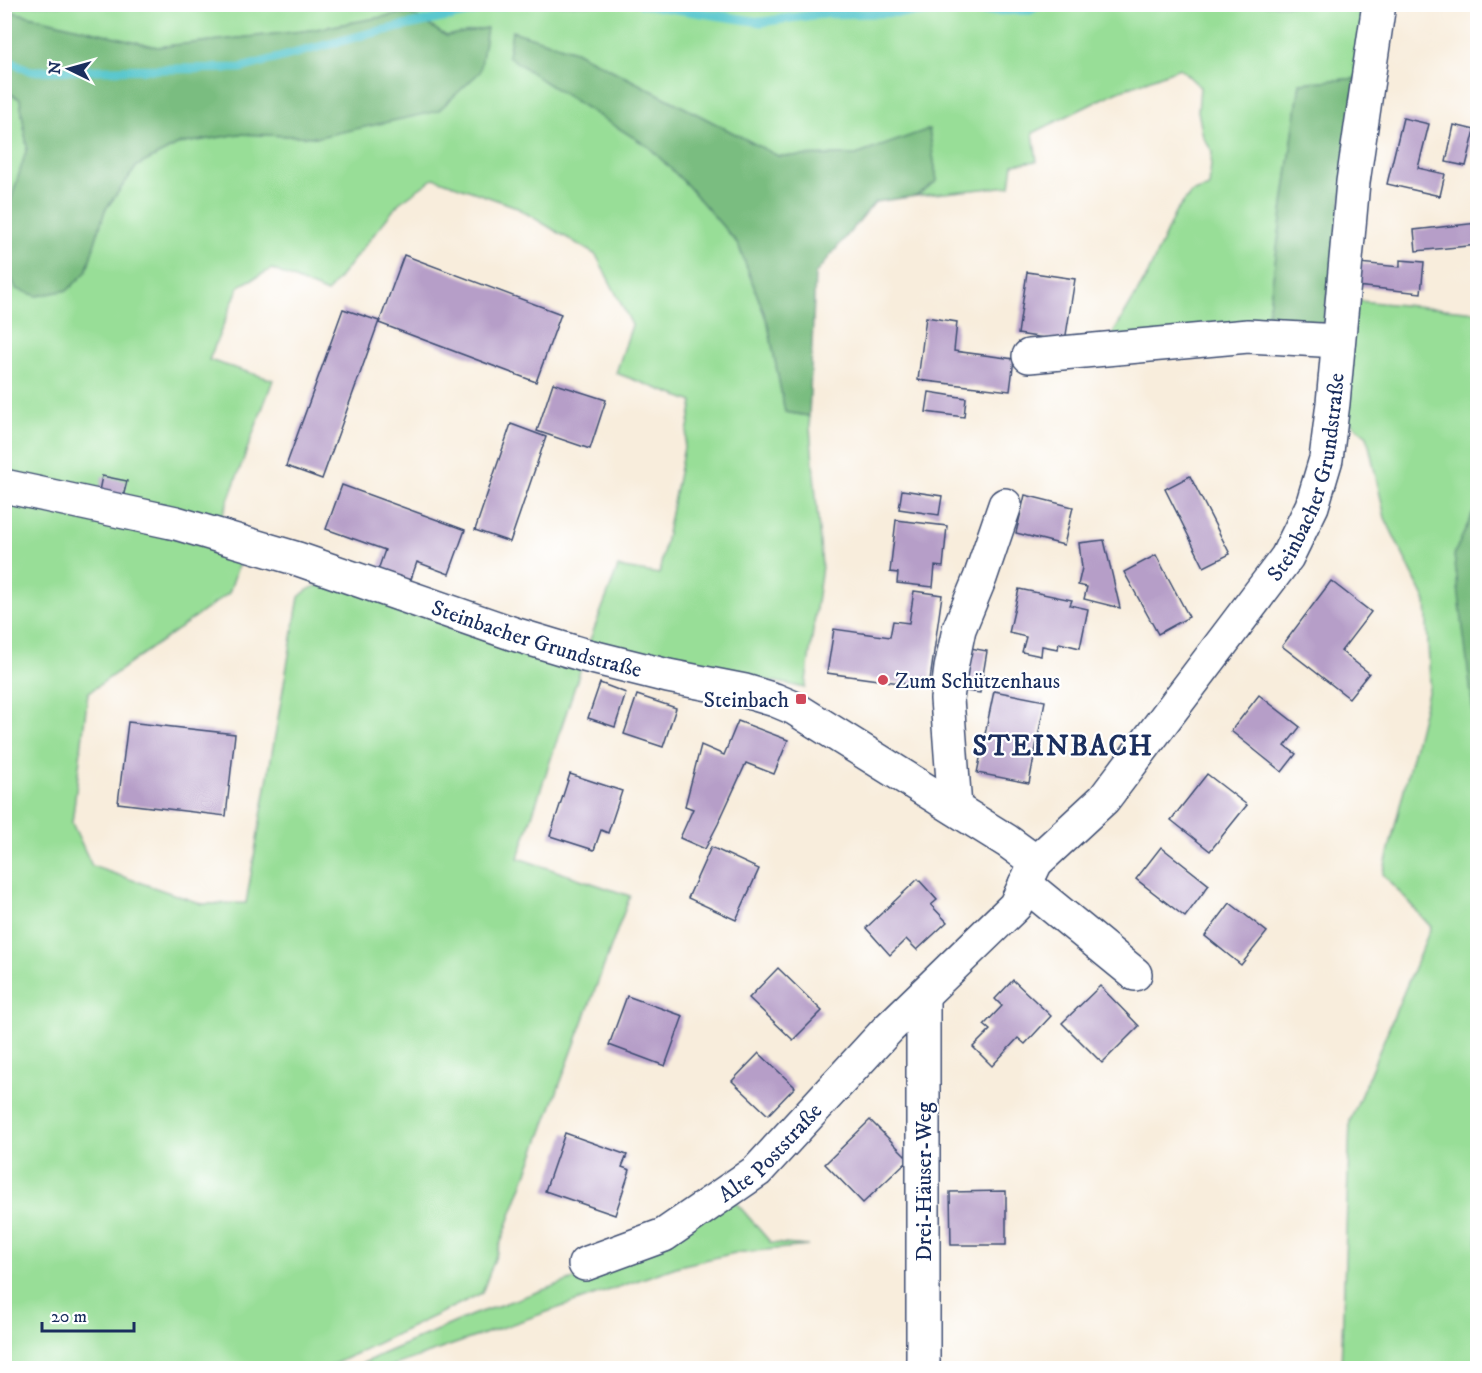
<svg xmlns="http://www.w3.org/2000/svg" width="1482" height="1373" font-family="'IM FELL DW Pica',serif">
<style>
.green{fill:#98de97;stroke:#5a867a;stroke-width:1.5}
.forest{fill:#7abd80;stroke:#4a766f;stroke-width:1.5}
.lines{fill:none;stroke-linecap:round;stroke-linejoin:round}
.stream{stroke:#5ac7ce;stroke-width:9}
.building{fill:#b69ec8}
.minor-casing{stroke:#3c4c71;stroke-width:36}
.minor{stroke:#fff;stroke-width:33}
.poi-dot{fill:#d1495b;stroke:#fff;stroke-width:2}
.labels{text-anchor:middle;stroke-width:4.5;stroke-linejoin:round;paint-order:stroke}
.street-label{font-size:22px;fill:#1b2f5e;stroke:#fff}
.poi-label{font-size:22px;fill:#1b2f5e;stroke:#fff;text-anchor:start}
.district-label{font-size:28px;font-weight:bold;letter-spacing:1.5px;fill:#1b2f5e;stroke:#fff}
</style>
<rect width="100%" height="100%" fill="#fff"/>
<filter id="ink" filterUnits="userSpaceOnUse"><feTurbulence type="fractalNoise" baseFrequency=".0167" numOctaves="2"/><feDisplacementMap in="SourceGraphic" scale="12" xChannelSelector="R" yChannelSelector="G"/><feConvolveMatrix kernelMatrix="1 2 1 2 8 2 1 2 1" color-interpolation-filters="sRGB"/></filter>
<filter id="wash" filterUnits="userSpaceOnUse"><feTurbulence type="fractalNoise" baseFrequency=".008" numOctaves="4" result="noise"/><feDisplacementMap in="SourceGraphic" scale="24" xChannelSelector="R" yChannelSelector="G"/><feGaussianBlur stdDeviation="1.35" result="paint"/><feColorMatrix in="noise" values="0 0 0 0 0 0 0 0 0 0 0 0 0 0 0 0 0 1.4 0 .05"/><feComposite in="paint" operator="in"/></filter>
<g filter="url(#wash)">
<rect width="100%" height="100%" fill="#f8eddc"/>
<g class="green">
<polygon points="5,5 1368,5 1359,78 1300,83 1266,328 1108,342 1147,276 1175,213 1191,193 1209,187 1212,151 1203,137 1198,111 1200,87 1180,68 1116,92 1033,133 1037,161 1013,164 1010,186 916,196 937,181 929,130 856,155 778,156 575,51 512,32 543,81 649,147 688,186 738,244 768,324 785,412 809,416 822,566 805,688 782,683 685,668 588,645 618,567 659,574 693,402 616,373 632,325 596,255 514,206 434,178 399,203 327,293 272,269 239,286 209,360 273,380 220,522 5,476 4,262 17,289 86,272 105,210 137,166 179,144 239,134 319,137 486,28 446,36 409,12 311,30 157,47 5,10"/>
<polygon points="5,91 20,99 27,148 5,223"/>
<polygon points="1349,300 1477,312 1477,505 1454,554 1478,744 1477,1368 1341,1368 1350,1121 1431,927 1383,874 1430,684 1426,602 1385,518 1367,436 1340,414"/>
<path d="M4,496L242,554L229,593L88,693L72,823L92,866L202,904L246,903L299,597C310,586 320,584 335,584L581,668L518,858L630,896L482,1293L326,1368H5Z"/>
<polygon points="733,1199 771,1243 808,1246 735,1253 679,1266 386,1368 353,1368 380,1355 472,1315 642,1255"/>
</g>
<g class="forest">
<polygon points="4,10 157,47 311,30 409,12 446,36 487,28 480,72 438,111 319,137 239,134 179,144 137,166 105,210 86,272 68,290 37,296 16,289 5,262 4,223 27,148 20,99 5,91"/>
<polygon points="512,31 575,51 778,156 856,155 929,129 937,181 916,196 875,202 815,274 809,416 785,412 768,324 738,244 688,186 649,147 543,81 508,56"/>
<polygon points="1359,78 1324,323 1266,328 1300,83"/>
<polygon points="1477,505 1478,505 1477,744 1454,554"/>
</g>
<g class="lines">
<g class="stream">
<polyline points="432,4 451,17"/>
<polyline points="642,4 761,22 820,14 1030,10 1041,4"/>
<polyline points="4,59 31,71 241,68 367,34 507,4"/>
</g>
</g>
<g id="blocks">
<g class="building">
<polygon points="1403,118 1429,124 1418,168 1445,174 1440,196 1387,184"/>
<polygon points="1454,125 1475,130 1466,166 1446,162"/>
<polygon points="1478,223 1478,245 1416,251 1414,230"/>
<polygon points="404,255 561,314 536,382 379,323"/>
<polygon points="1400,260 1424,262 1421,293 1356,286 1359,263 1400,267"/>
<polygon points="1027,272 1075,279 1065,341 1018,334"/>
<polygon points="343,309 379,321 322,479 286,466"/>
<polygon points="926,317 957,322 954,351 1014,359 1010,391 918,380"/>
<polygon points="553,383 606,400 590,449 537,431"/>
<polygon points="929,392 966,398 964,417 926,412"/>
<polygon points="511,424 546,437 510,542 475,530"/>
<polygon points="102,476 127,481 123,497 99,491"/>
<polygon points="1190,476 1230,554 1204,567 1165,489"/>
<polygon points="342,485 465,530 449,574 417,562 410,582 378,570 385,550 326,529"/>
<polygon points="902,490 942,496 939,515 899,509"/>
<polygon points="1025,495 1073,507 1064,545 1016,533"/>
<polygon points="896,520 947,526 943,567 935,566 933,587 897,583 898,573 890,572"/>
<polygon points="1104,540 1120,608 1084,599 1087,587 1078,585 1082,568 1079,543"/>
<polygon points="1156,555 1189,617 1158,634 1124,572"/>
<polygon points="1331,581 1371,612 1341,651 1369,673 1349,698 1282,646"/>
<polygon points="1019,589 1072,600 1070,605 1088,609 1080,648 1059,643 1058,649 1042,646 1041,656 1022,652 1026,637 1009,633"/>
<polygon points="914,591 942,595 929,687 827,673 834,629 890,637 893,621 909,623"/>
<polygon points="965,647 987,651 980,693 958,690"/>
<polygon points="600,683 626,693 615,727 588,718"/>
<polygon points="994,691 1045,701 1029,783 977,773"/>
<polygon points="637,695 676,708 663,747 624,734"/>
<polygon points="1259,695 1300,727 1285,746 1296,754 1282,772 1231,731"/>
<polygon points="738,721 788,740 774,774 746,763 718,824 705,849 680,838 693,809 685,806 701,745 724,755"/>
<polygon points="128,722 235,734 226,816 118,803"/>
<polygon points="570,774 622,791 608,833 601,830 594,850 550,836"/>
<polygon points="1207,774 1247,805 1210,851 1171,820"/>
<polygon points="711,847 759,869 736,920 688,898"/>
<polygon points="1161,847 1209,885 1185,917 1136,879"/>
<polygon points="918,879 937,900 931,905 947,922 917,950 906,939 890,955 866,928"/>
<polygon points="1230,903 1267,932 1241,965 1205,936"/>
<polygon points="778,968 822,1011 793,1040 749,998"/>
<polygon points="1013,980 1051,1016 1025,1044 1018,1038 992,1066 973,1047 990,1030 984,1025 1002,1006 995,999"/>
<polygon points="1100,986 1139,1026 1102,1063 1062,1023"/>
<polygon points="627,996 683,1016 665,1066 609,1045"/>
<polygon points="759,1053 795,1087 768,1115 732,1081"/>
<polygon points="870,1120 909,1159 863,1203 825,1164"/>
<polygon points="565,1133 627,1155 622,1167 630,1170 615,1215 545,1191"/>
<polygon points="1006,1191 1006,1245 951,1245 950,1192"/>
</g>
</g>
</g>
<g filter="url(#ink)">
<use href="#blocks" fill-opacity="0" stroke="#3c4c71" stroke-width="1.5"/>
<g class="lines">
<defs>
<g id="minor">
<polyline points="1029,356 1248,336 1338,341"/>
<path id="s1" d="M4,486L176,523L298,559L514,634L584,655L668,676L745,691L775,700L794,708L1007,841L1036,862"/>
<polyline points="955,808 947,699 951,668 959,629 980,578 1005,505"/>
<polyline points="1025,884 1135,974"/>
<path id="s2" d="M585,1264L664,1235L757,1171L888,1029L1015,906L1036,862L1104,799L1287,557L1312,506L1326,459L1333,403L1353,182L1379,4"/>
<polyline points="923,1368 923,996"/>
</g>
</defs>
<use href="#minor" class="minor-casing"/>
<use href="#minor" class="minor"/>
</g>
</g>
<g class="poi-dot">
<circle cx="883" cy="680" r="6"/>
<rect x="795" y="693" width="12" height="12" rx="3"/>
</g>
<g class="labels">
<g class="street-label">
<text dy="8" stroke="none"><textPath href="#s2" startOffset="1095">Steinbacher Grundstraße</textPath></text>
<text dy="8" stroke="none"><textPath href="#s1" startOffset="555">Steinbacher Grundstraße</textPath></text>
<text dy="8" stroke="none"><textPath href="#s2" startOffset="219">Alte Poststraße</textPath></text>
<text transform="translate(923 1182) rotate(-90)" y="8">Drei-Häuser-Weg</text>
</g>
<g class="poi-label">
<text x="895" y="688">Zum Schützenhaus</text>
<text x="789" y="707" text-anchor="end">Steinbach</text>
</g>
<g class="district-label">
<text x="1063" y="755">STEINBACH</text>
</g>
</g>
<rect width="1482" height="1373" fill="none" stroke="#fff" stroke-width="24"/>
<g transform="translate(69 69) rotate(275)" stroke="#ffffff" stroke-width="4.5" paint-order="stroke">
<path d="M0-4.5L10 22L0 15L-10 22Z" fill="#1b2f5e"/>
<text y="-9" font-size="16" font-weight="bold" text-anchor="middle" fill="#1b2f5e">N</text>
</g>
<path d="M42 1322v9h92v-9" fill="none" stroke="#1b2f5e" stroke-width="3"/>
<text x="51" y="1322" font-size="18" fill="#1b2f5e" stroke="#ffffff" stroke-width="4.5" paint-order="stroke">20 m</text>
</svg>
